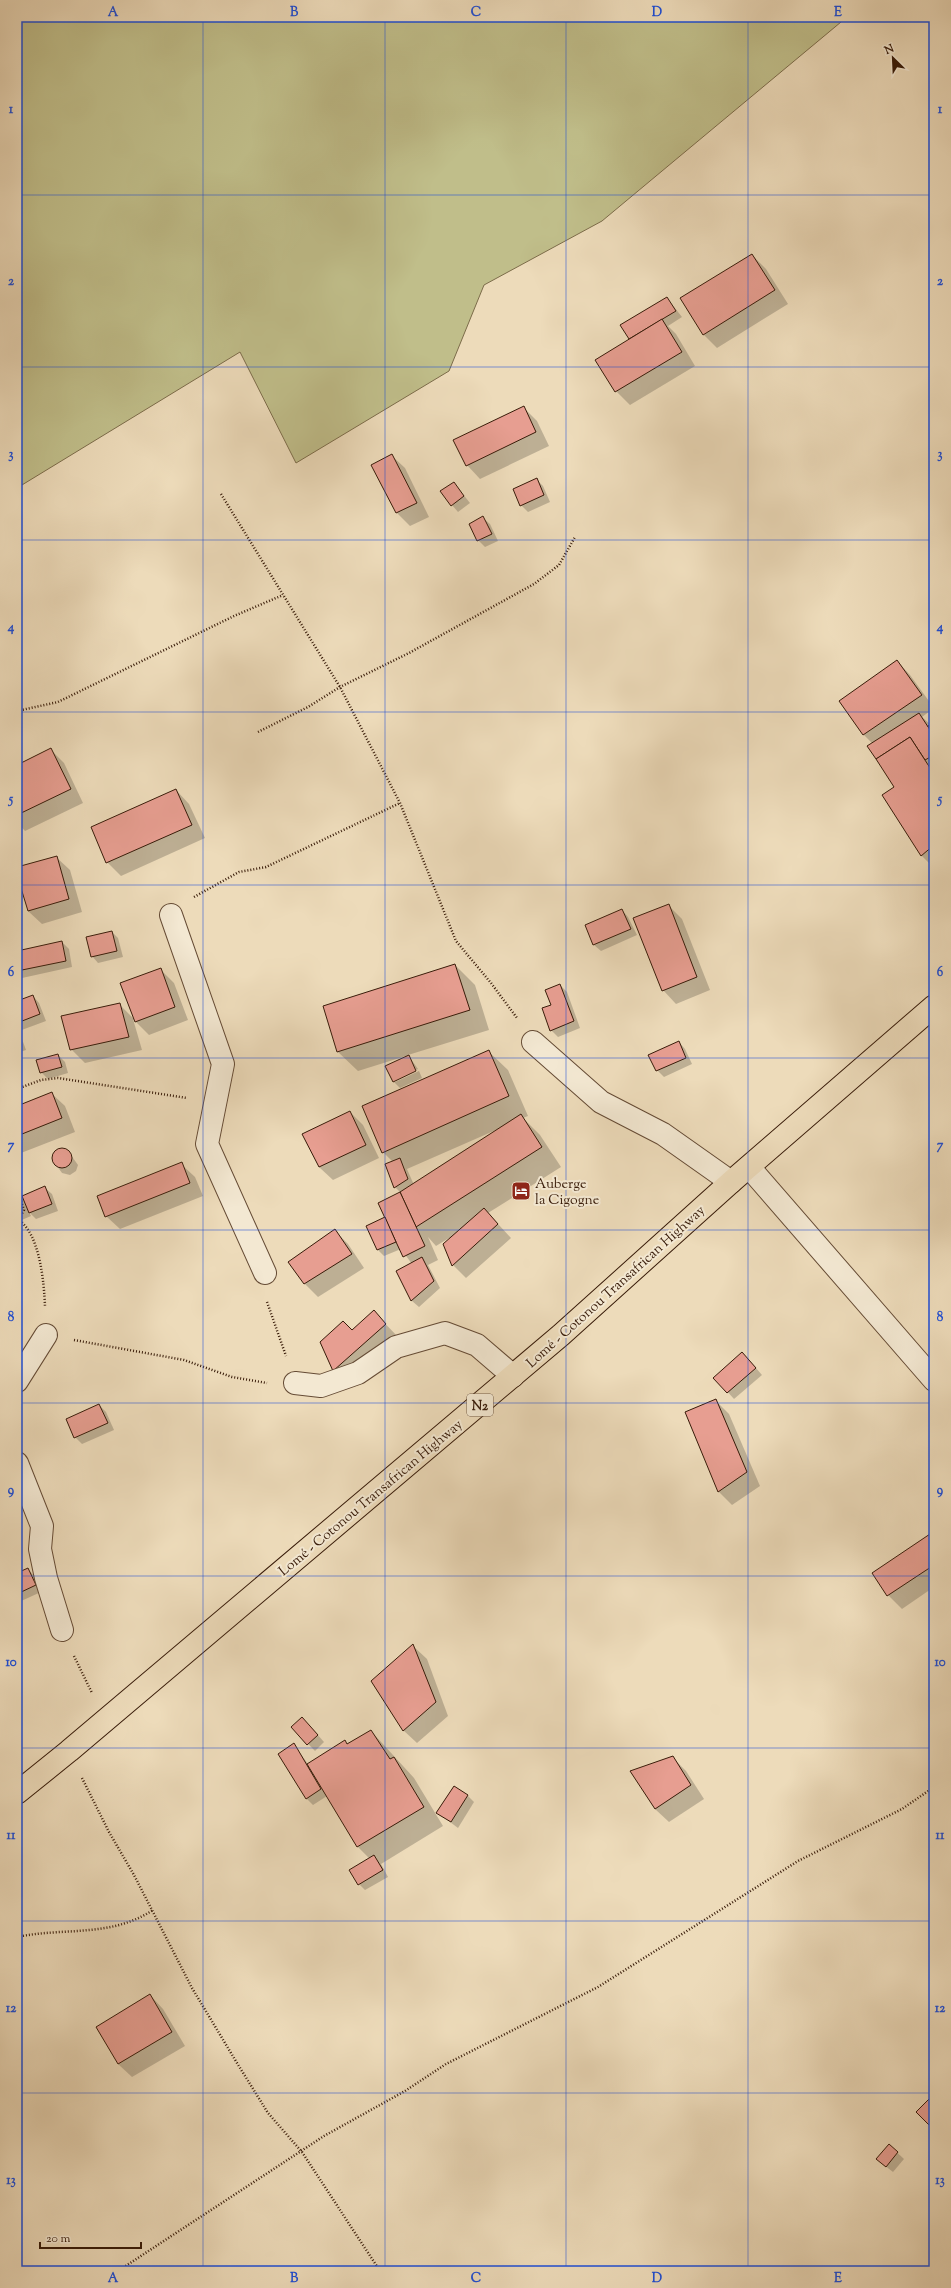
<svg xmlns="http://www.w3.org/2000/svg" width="951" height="2288" font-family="'Sorts Mill Goudy',serif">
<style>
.green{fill:#c0be8a;stroke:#7c6c4a}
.shadow{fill:#0003;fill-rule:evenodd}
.building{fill:#e79e91;stroke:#381b09}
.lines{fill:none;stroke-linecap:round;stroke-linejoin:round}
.minor-casing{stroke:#654b35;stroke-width:24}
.highway-casing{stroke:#381b09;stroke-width:24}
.path{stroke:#381b09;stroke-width:2.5;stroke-dasharray:1 2;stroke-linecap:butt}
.minor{stroke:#f3e8d2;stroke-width:22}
.highway{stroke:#eddbba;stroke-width:22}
.grid{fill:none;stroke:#1d4ed8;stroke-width:1;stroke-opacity:0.55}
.labels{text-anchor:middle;stroke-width:4;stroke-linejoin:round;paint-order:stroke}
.shield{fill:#f3e8d2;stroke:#705845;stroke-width:1}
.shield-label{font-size:13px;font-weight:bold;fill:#381b09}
.poi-label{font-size:14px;fill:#381b09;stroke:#f3e8d2;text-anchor:start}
.street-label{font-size:14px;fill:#381b09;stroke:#f3e8d2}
.neatline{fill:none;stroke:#1d4ed8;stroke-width:1.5}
.grid-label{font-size:13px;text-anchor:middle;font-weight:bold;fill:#1d4ed8}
</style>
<rect width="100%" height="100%" fill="#eddbba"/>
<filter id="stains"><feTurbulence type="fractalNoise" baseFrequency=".005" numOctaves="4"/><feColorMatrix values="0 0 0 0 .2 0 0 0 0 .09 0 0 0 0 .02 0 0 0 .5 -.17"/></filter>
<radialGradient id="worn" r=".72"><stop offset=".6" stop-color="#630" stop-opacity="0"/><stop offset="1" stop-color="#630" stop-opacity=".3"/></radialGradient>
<polygon class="green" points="17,17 847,17 602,221 484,285 449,371 296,463 240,352 17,488"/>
<g class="shadow">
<polygon points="752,255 766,269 788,304 717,348 704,335 682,299"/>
<polygon points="667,298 682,317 668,326 676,334 695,366 630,405 616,391 597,360 631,339 630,338"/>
<polygon points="524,408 537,421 549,446 480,479 467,465"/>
<polygon points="391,455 405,468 429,517 410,526 397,513 372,465"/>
<polygon points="536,479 543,486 550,502 528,512 521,505"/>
<polygon points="454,483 470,503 458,512 452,505"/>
<polygon points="483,518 490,524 498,541 485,547 478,540"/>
<polygon points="897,661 910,675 934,708 922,717 931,725 934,723 934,868 922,856 883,795 895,787 873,744 864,735 840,701"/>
<polygon points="51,750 64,763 83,803 25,831 17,822 17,766"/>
<polygon points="176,790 189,804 205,838 121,876 107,862"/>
<polygon points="56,857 70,870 82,912 42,924 28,911 17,868"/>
<polygon points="668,905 682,919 710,990 676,1004 663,990"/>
<polygon points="622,910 628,917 637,935 601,951 594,945 586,926"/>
<polygon points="112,932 118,938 123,957 98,963 92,956"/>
<polygon points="62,942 69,949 72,967 22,978 17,973 17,952"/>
<polygon points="455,965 475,985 489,1030 408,1055 418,1069 395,1080 395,1082 419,1071 422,1078 400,1088 393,1081 406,1056 358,1071 338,1052"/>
<polygon points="161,970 174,983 188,1020 149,1035 133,1019 142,1050 85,1063 71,1049 119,1004 135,1020"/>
<polygon points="560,985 567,992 580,1028 558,1037 551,1030 552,1005"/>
<polygon points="33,996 39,1003 46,1021 19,1031 26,1050 17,1053 17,1003"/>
<polygon points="679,1042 685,1049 692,1064 664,1077 657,1070"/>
<path d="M488,1051L508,1070L528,1116L523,1118L540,1135L561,1167L488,1213L511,1238L466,1278L453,1265L449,1238L436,1246L428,1237L438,1260L428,1265L440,1288L419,1307L412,1301L397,1271L412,1264L401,1249L384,1256L378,1250L367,1227L385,1218L401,1193L395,1187L393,1162L383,1152ZM496,1130V1131L414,1185L407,1169Z"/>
<polygon points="58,1055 65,1062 68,1073 48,1079 41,1072"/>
<polygon points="51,1093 65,1106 75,1132 21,1153 17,1150 17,1107"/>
<polygon points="350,1112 363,1125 379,1158 333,1180 319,1167 304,1134"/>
<polygon points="61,1149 68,1151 78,1165 76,1171 70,1175 62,1173 52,1159 54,1152"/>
<polygon points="181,1164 195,1177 203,1196 120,1229 106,1216"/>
<polygon points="17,1183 23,1197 45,1188 52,1194 58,1211 36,1219 29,1212 31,1216 17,1222"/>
<polygon points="335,1231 348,1244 364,1268 318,1297 305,1284"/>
<polygon points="374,1312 399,1338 347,1384 334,1370 352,1332"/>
<polygon points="749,1360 762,1375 734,1399 715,1378"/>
<polygon points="715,1400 729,1414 760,1486 732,1505 719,1492 686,1412"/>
<polygon points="99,1405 106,1412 114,1430 82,1444 75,1437"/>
<polygon points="933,1534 934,1587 902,1609 888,1595 874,1573"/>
<polygon points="17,1537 20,1539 19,1560 17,1560"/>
<polygon points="28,1569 34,1576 41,1592 19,1602 17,1600 17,1574"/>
<polygon points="413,1646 427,1659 448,1716 417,1743 403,1730"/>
<polygon points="309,1725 324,1742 315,1751 292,1727"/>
<polygon points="371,1731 414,1778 443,1826 381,1864 388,1877 365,1890 359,1884 370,1859 358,1847 327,1796 313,1805 306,1798 294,1745 308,1764"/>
<polygon points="672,1757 686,1771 704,1799 669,1822 655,1809"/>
<polygon points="467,1795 474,1802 458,1828 438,1813"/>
<polygon points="150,1995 163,2009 185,2046 132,2077 118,2064"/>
<polygon points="889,2145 904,2159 893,2172 884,2165"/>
</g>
<g class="building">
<polygon points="752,254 775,290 703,335 680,298"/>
<polygon points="667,297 676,311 629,339 620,325"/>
<polygon points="662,319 682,352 615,392 595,360"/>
<polygon points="524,406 536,432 466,466 453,440"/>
<polygon points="392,454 417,503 396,513 371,465"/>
<polygon points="537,478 544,495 520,506 513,489"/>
<polygon points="454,482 464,496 451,506 440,491"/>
<polygon points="483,516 492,534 477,541 469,524"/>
<polygon points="897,660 922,695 863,735 839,701"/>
<polygon points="919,713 934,736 934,755 925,760 910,737 876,759 867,746"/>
<polygon points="934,722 934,736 928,726"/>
<polygon points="910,737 934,774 934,845 921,856 882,795 894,787 876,759"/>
<polygon points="51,748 71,789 17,815 17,765"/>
<polygon points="176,789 192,825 106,863 91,827"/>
<polygon points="57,856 69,899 28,911 17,875 17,867"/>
<polygon points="669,904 697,977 662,991 633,918"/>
<polygon points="622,909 631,929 593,945 585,925"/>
<polygon points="112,931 117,951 91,957 86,937"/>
<polygon points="62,941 66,961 17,971 17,951"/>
<polygon points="455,964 470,1010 337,1052 323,1006"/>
<polygon points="161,968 175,1007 135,1022 120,983"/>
<polygon points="560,984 574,1021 550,1031 542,1008 551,1005 545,990"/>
<polygon points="33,995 40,1014 17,1023 17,1001"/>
<polygon points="120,1003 129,1037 70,1050 61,1016"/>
<polygon points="679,1041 686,1058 656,1071 648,1055"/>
<polygon points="489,1050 509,1096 382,1153 362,1106"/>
<polygon points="58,1054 62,1067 40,1073 36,1060"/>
<polygon points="409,1055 416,1071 393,1082 385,1066"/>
<polygon points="52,1092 62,1118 17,1136 17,1106"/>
<polygon points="350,1111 366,1145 319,1167 302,1134"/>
<polygon points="521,1114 542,1147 416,1227 400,1192"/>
<circle cx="62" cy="1158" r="10"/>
<polygon points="400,1158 408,1179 394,1188 385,1164"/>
<polygon points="182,1162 190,1183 105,1217 97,1196"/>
<polygon points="45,1186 52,1204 29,1213 22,1196"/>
<polygon points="400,1192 425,1246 403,1257 378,1203"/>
<polygon points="484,1208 498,1224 452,1266 443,1244"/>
<polygon points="385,1217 396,1242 377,1250 366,1226"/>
<polygon points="335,1229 352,1254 304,1284 288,1262"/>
<polygon points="422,1257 434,1281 411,1301 396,1271"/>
<polygon points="374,1310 386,1324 333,1371 320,1342 343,1321 352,1330"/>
<polygon points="742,1352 756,1368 727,1393 713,1378"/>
<polygon points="716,1399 747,1472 718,1492 685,1412"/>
<polygon points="99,1404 108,1423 74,1438 66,1419"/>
<polygon points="933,1532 934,1565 887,1596 872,1573"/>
<polygon points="28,1568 36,1585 17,1594 17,1573"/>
<polygon points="413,1644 436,1702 403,1731 371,1681"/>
<polygon points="302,1717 318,1735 307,1745 291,1727"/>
<polygon points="371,1730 390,1759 394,1757 424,1807 357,1847 307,1764 345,1740 347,1744"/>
<polygon points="294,1743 321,1789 306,1799 278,1754"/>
<polygon points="673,1756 691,1785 655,1809 630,1771"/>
<polygon points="454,1786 468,1795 451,1822 436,1813"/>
<polygon points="374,1855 383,1870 358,1885 349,1870"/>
<polygon points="150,1994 172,2032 118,2064 96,2027"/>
<polygon points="931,2097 934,2099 934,2123 931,2127 916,2112"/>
<polygon points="889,2144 898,2152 886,2167 876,2159"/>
</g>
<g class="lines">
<defs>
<g id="minor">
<polyline points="171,915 223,1064 207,1144 265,1273"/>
<polyline points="533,1042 601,1102 663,1134 731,1182"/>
<polyline points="749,1167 934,1380"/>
<polyline points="17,1381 46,1335"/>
<polyline points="295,1383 321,1386 358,1373 396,1347 445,1333 477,1345 513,1376"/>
<polyline points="17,1463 42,1526 40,1549 46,1578 62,1630"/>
</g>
<polyline id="highway" points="17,1793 69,1751 561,1335 731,1182 934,1006"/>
</defs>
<use href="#minor" class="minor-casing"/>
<use href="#highway" class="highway-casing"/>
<g class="path">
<polyline points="221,494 340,687 400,803 456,941 491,983 517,1018"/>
<polyline points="17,711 58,702 234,616 283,595"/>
<polyline points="258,732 308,707 340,687 409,653 534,584 559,565 575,537"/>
<polyline points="194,897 239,872 266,867 400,803"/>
<polyline points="17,1089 41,1080 58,1078 187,1098"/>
<polyline points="17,1190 24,1210 18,1220"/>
<path d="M17,1219C40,1232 44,1283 45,1306"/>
<polyline points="267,1302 286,1356"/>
<polyline points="74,1340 184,1360 232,1377 267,1383"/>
<polyline points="74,1656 92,1693"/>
<polyline points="82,1778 109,1832 134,1875 192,1988 237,2063 268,2113 302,2152 380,2271"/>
<path d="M17,1937C65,1927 110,1938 153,1910"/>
<polyline points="118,2271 324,2136 405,2091 446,2064 598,1987 798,1861 902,1809 934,1787"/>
</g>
<use href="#minor" class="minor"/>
<use href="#highway" class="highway"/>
</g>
<path class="grid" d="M203,17V2271M385,17V2271M566,17V2271M748,17V2271M17,195H934M17,367H934M17,540H934M17,712H934M17,885H934M17,1058H934M17,1230H934M17,1403H934M17,1576H934M17,1748H934M17,1921H934M17,2093H934"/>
<defs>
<symbol id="hotel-square" viewBox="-11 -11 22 22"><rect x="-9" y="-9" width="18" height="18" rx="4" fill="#8f2418" stroke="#f3e8d2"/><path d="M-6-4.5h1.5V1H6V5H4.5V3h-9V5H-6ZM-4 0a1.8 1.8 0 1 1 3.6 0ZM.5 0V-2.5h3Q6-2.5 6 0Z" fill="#fff"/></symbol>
</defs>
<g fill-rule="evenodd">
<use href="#hotel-square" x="510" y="1180" width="22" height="22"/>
</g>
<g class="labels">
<rect class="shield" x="467" y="1394" width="26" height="22" rx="3"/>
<g class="shield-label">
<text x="480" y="1410">N2</text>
</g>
<g class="poi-label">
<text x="535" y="1188">Auberge<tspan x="535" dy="16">la Cigogne</tspan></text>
</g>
<g class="street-label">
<text transform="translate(615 1286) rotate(-42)" y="5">Lomé - Cotonou Transafrican Highway</text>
<text transform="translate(370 1497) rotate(-40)" y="5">Lomé - Cotonou Transafrican Highway</text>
</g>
</g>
<rect width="951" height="2288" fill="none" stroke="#eddbba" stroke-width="44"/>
<g transform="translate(893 58) rotate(336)" stroke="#f3e8d2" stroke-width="3" paint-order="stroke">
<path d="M0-3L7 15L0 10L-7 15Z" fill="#381b09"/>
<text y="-6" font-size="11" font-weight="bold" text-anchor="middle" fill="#381b09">N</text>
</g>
<path d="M40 2242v6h101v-6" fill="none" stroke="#381b09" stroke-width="2"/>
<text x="46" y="2242" font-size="12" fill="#381b09" stroke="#f3e8d2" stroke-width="3" paint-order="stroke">20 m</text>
<rect x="22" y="22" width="907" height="2244" class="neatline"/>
<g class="grid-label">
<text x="113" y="16">A</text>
<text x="294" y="16">B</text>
<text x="476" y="16">C</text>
<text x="657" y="16">D</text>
<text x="838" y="16">E</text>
<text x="11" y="113">1</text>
<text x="940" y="113">1</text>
<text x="11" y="285">2</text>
<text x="940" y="285">2</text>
<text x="11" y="458">3</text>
<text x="940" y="458">3</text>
<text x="11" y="631">4</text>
<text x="940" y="631">4</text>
<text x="11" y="803">5</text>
<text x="940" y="803">5</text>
<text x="11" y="976">6</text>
<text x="940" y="976">6</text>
<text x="11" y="1149">7</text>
<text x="940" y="1149">7</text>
<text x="11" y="1321">8</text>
<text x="940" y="1321">8</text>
<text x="11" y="1494">9</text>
<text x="940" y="1494">9</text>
<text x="11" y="1666">10</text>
<text x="940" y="1666">10</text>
<text x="11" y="1839">11</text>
<text x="940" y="1839">11</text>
<text x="11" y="2012">12</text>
<text x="940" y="2012">12</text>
<text x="11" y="2184">13</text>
<text x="940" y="2184">13</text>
<text x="113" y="2282">A</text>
<text x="294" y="2282">B</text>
<text x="476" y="2282">C</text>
<text x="657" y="2282">D</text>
<text x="838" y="2282">E</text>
</g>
<rect width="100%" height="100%" filter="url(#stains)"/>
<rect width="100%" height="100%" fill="url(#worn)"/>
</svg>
